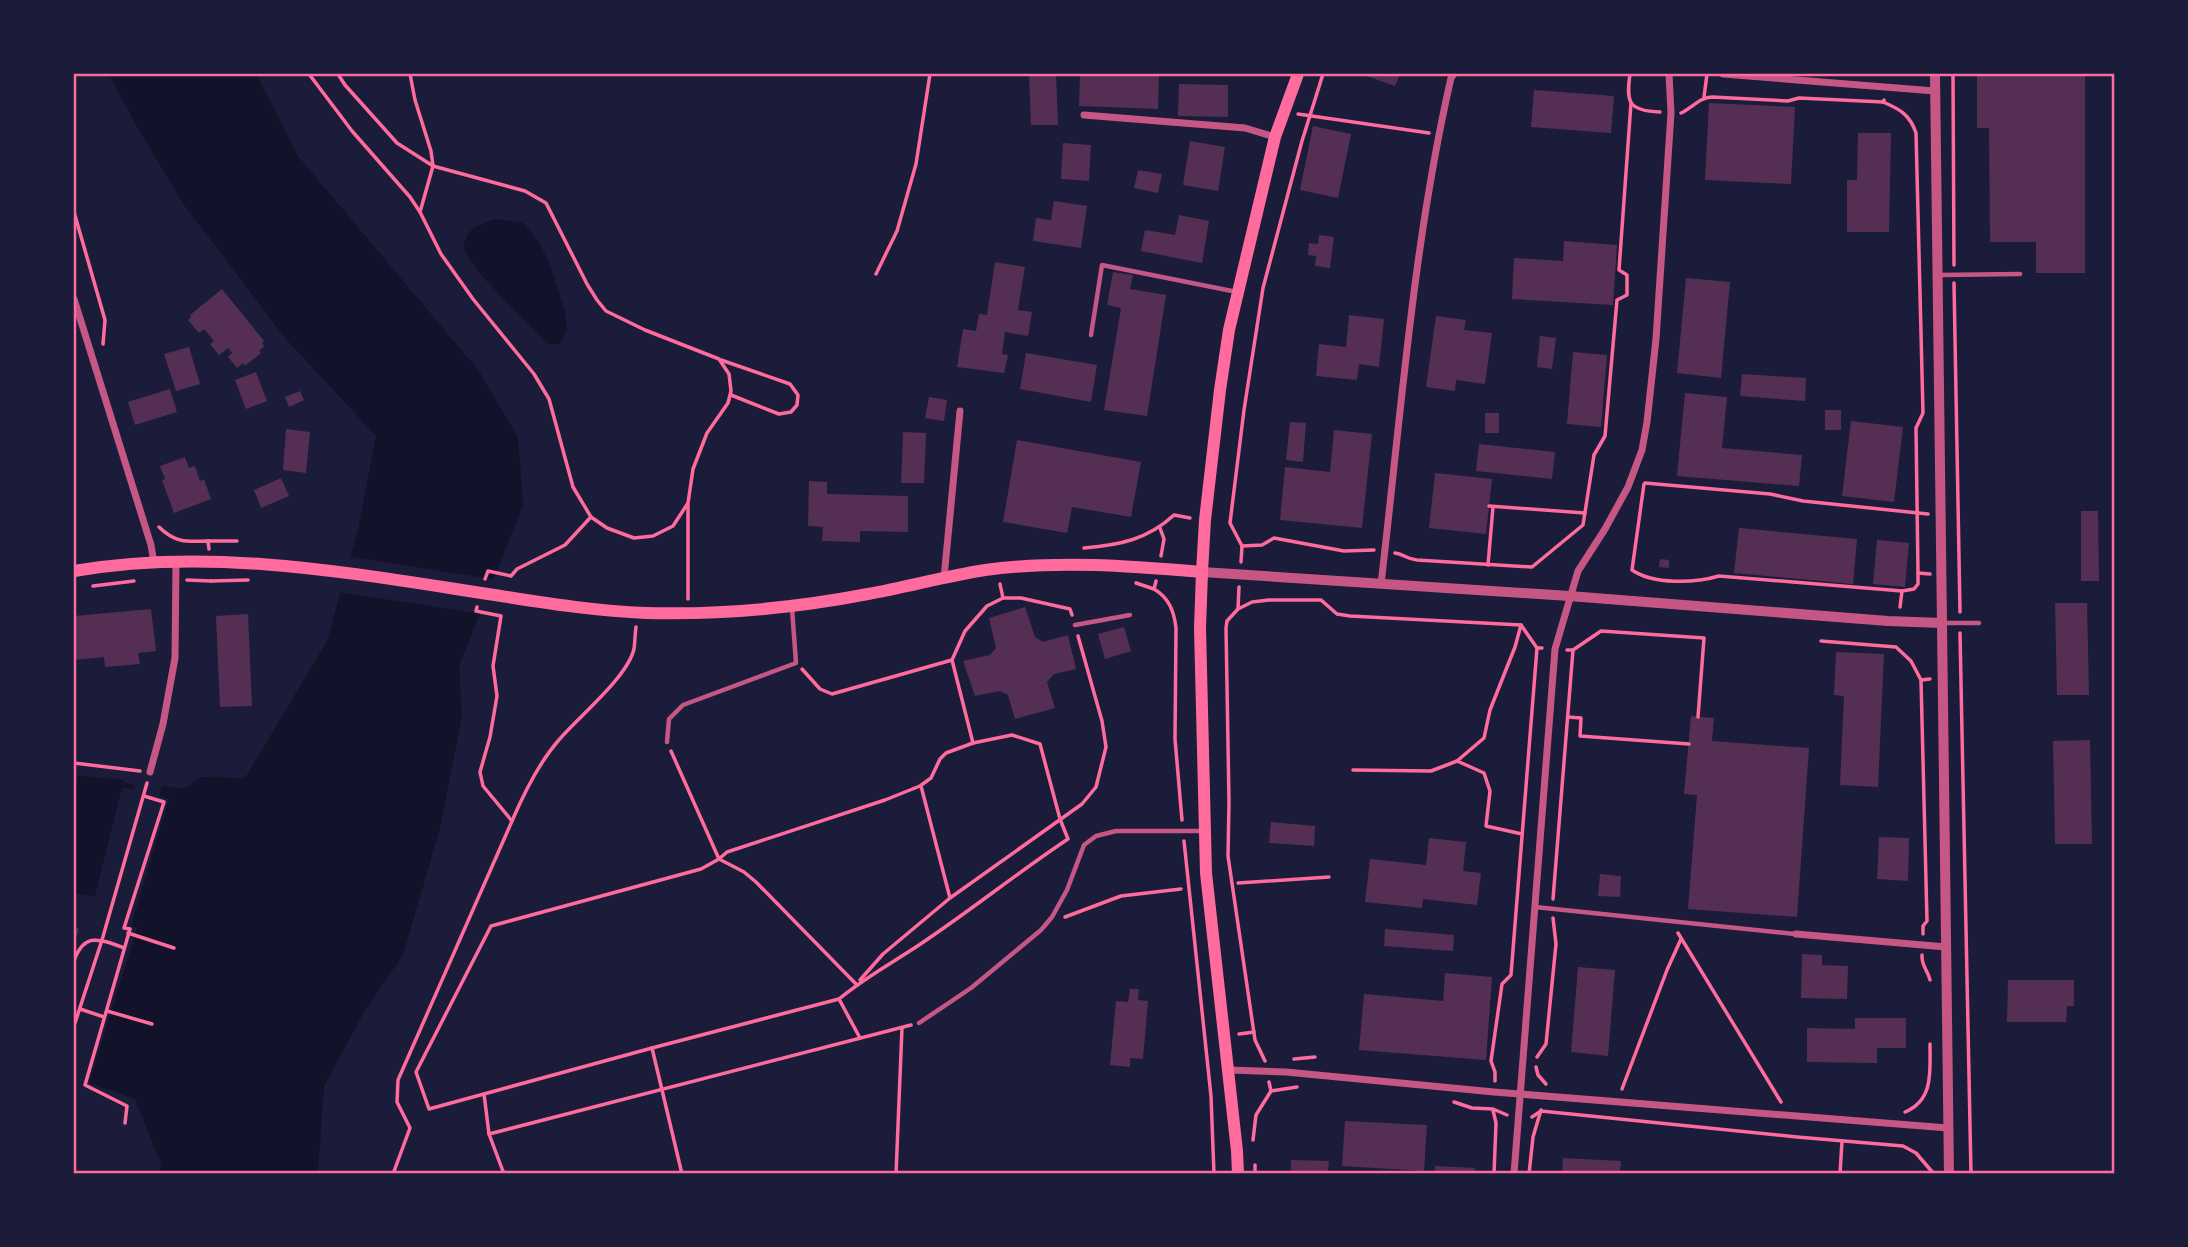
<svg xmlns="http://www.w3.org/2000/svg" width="2188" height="1247" font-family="Figtree,sans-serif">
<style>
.water{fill:#12122b}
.pier{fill:#1b1b3a}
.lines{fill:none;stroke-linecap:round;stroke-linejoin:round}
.stream{stroke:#12122b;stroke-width:5}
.building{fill:#542f53}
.path{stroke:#ff6b9d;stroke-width:3.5}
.service{stroke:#c65784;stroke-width:4.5}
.minor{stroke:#c65784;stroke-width:7}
.tertiary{stroke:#c65784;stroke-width:10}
.secondary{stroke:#ff6b9d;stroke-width:12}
.neatline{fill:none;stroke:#ff6b9d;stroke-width:2.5}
</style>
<rect width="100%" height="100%" fill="#1b1b3a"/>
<g class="water">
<polygon points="109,74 256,74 298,156 479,371 518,437 523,505 459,666 462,716 440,828 403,955 364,1012 324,1086 318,1173 160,1173 161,1164 135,1099 89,1083 137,928 131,926 169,799 159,796 162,786 184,789 201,777 245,778 327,641 358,530 376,436 286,339 184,205 135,123"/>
<path d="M496,219L523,223L538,240L550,265L565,312L567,331L560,344H547L479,273L463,248C468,226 477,226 496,219Z"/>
<polygon points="78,776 124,780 95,896 74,894 74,785 76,785"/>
</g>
<polygon class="pier" points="347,556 498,580 484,614 337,592"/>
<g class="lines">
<polyline class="stream" points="123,785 133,787"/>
</g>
<g class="building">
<polygon points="1029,74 1056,74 1058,125 1031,125"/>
<polygon points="1080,74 1159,74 1158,109 1079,106"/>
<polygon points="1361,74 1400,74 1395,86"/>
<polygon points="1977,74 2085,74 2085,273 2036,273 2036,242 1990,242 1989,128 1977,128"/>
<polygon points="1179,84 1228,85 1228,117 1178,116"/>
<polygon points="1534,90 1614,96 1611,133 1531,127"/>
<polygon points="1709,103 1795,107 1791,184 1705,180"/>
<polygon points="1313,126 1351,134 1338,198 1300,190"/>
<polygon points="1858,133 1891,133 1889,232 1847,232 1847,180 1857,180"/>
<polygon points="1190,141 1225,147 1218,191 1183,185"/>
<polygon points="1063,143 1091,145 1089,181 1061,179"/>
<polygon points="1138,170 1162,174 1158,193 1134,188"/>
<polygon points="1054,201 1087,206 1081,248 1033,241 1036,218 1051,220"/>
<polygon points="1179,215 1209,221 1202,263 1141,251 1145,230 1175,235"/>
<polygon points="1319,235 1334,237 1330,268 1315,266 1316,256 1308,255 1309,243 1318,244"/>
<polygon points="1564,241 1617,245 1613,305 1512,299 1514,258 1563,261"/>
<polygon points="995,262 1025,267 1018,310 1032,312 1028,336 1005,332 1002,354 1008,355 1004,373 957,367 963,329 976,331 979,314 987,315"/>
<polygon points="1113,272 1133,275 1130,289 1166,295 1147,416 1104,410 1121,308 1107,305"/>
<polygon points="1686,278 1730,282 1721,378 1677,373"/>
<polygon points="222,289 264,341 262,343 264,346 259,351 261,353 245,366 243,363 237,368 228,357 232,353 228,348 219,355 210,344 214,341 204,329 199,333 188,320 191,317 190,315"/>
<polygon points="1349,315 1384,319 1379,367 1359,364 1357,380 1316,376 1319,344 1346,347"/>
<polygon points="1436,316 1466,320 1464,330 1492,333 1485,384 1456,380 1455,391 1426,387"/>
<polygon points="1540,336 1556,338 1552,369 1537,367"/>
<polygon points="189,347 200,384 176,391 164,354"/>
<polygon points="1573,352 1607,355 1601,427 1567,424"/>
<polygon points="1026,353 1097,365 1091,402 1020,389"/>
<polygon points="256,372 267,401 246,409 235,380"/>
<polygon points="1742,374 1806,378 1805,401 1740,396"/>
<polygon points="170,389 177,412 135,425 128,402"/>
<polygon points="300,391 304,400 289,407 285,397"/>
<polygon points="1685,393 1727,397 1722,448 1802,455 1799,486 1677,476"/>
<polygon points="929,397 947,400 944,421 925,418"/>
<rect x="1825" y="410" width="16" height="20"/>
<rect x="1485" y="413" width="14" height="20"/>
<polygon points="1851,421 1903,427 1894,502 1842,496"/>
<polygon points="1290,422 1306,423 1303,462 1286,460"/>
<polygon points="286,429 310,432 306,473 283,470"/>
<polygon points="1334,430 1372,434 1362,528 1280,520 1285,467 1330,472"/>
<polygon points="903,432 926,433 924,483 901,483"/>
<polygon points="1017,440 1141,462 1131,517 1072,507 1067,533 1003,522"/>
<polygon points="1479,444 1555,452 1552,479 1476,471"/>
<polygon points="185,457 189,468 195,466 200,481 204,479 211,499 174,513 162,480 165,479 160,466"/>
<polygon points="1435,473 1492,479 1486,534 1429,528"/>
<polygon points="281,478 289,496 261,508 254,490"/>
<polygon points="809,481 827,482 827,494 908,496 908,532 860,531 860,542 822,541 823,527 808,526"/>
<polygon points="2081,511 2098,511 2099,581 2081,581"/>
<polygon points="1739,528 1857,539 1853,584 1734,573"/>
<polygon points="1877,540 1909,543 1905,587 1873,584"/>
<polygon points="1660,559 1669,560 1669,568 1659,567"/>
<polygon points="2055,603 2087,603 2089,695 2057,695"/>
<polygon points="1025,607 1035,637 1043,642 1068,635 1076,669 1054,674 1047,682 1055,708 1015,719 1008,695 1000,691 975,696 963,661 990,655 996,648 989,618"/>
<polygon points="151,609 156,651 138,653 140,664 105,667 104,657 74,660 74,616"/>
<polygon points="248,614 252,706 220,707 216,616"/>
<polygon points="1124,627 1131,651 1105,659 1098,634"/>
<polygon points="1836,652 1884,654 1878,787 1840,785 1844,696 1834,695"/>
<polygon points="1691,716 1714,718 1712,741 1809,748 1797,917 1688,909 1697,795 1684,794"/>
<polygon points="2090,740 2092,844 2055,844 2053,741"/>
<polygon points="1271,822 1315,826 1314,846 1269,843"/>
<polygon points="1879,837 1909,838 1908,881 1877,879"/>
<polygon points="1429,838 1466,842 1463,871 1481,873 1477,905 1423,899 1422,908 1365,902 1370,859 1426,865"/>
<polygon points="1600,874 1621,876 1620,897 1598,896"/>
<polygon points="74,927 79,929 74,943"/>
<polygon points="1385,929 1454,935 1453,951 1384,946"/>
<polygon points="1802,954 1822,955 1822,965 1848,966 1847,999 1801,998"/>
<polygon points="1578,967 1615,970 1608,1056 1571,1052"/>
<polygon points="1445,973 1492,977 1486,1060 1359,1050 1364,994 1443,1001"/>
<polygon points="2008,980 2074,980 2074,1006 2067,1006 2066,1022 2007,1022"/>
<polygon points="1130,989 1139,989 1138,1000 1148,1001 1143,1059 1130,1058 1130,1067 1110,1065 1116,1001 1128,1002"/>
<polygon points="1855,1018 1906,1018 1906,1048 1877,1048 1877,1063 1807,1062 1807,1028 1855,1029"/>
<polygon points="1345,1121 1427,1125 1424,1171 1342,1166"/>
<polygon points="1563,1158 1621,1161 1620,1173 1562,1173"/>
<polygon points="1291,1160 1329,1161 1328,1173 1291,1173"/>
<polygon points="1435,1166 1475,1168 1475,1173 1435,1173"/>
</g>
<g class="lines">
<g class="path">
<polyline points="309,74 352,131 410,197 420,212 441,254 473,299 534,374 549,399 573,487 591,517 607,528 634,538 653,536 673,526 688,503 693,469 707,433 728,403 731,391 729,374 719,359 645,330 606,311 597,300 587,284 546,203 525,191 433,166 397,143 345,85 338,74"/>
<polyline points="410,74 415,100 431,151 433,166 420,212"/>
<path d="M1630,74C1626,102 1628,111 1660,112"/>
<polyline points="1953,74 1954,265"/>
<polyline points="1704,97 1707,74"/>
<path d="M1884,100L1883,102C1900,109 1910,115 1916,133L1923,413L1916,428L1918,573"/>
<path d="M1681,113C1692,108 1700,97 1712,97L1788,101L1799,98L1883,102"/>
<polyline points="1298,114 1429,133"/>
<polyline points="74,212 105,320 103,344"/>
<polyline points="876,274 897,231 916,164 930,74"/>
<polyline points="1954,283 1960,612"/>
<polyline points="721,360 790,384 798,395 797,405 791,412 779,414 731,395"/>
<polyline points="1645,483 1770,494 1803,501 1928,514"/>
<path d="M1644,484L1632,570C1654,585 1695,583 1719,576L1902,591L1914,589L1918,584V573L1930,574"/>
<polyline points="688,505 688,599"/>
<polyline points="1489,506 1585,513"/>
<path d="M159,527C175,543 187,542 208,541L209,549"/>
<polyline points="1160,528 1164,539 1161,556"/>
<polyline points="208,541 237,541"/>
<polyline points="1242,546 1262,545 1274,538 1344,551 1374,550"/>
<path d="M1084,548C1119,545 1147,540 1174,515L1190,518"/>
<path d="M1395,553C1404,554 1406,559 1417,560L1532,567L1583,525L1594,455L1605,436L1617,300L1627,295V275L1619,270L1631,103"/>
<polyline points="1241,562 1242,546 1230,523 1244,410 1263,288 1302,141 1323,74"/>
<polyline points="1488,565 1493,507"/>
<polyline points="485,579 488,571 511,576 517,569 565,545 590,518"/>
<polyline points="187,580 211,581"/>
<polyline points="211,581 248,580"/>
<path d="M1156,581L1154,589C1169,598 1174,611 1176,628L1175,739L1182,820"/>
<polyline points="1136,583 1154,589"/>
<polyline points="1000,584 1003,598"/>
<polyline points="93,586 134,581"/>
<polyline points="1239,587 1238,609 1227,621 1226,628 1229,802 1228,856 1255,1040 1265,1061"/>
<polyline points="1900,607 1902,591"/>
<polyline points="1238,609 1252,602 1269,600 1321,600 1337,614 1350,616 1521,625 1537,648 1542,648"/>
<polyline points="1960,633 1971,1174"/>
<polyline points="1821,641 1896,647 1911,661 1921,680 1930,679"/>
<polyline points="1567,650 1573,650 1601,631 1704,638 1698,717"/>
<polyline points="802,669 820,689 832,694 952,660"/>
<polyline points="1921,680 1927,921 1923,926 1923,934"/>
<polyline points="1568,717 1581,718 1580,736 1689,744"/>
<path d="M1012,735L1040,744L1060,819L1068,839C1017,873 970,911 919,945C892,963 864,978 839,999L652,1048L429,1109L416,1072L491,926L701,869L719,859L727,852L885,800L920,786L931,778L940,759L946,753L973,743Z"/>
<polyline points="973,743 952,660 965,631 987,606 1003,598 1021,598 1070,609 1072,615"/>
<polyline points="671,751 719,859 744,872 756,882 856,984"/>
<polyline points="1457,761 1484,773 1490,791 1486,826 1522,834"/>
<polyline points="74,763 140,771"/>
<polyline points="1353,770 1431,771 1457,761 1484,738 1490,710 1515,647 1521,625"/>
<path d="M512,821C524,793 538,764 558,741C578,717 627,678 634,649C635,642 635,634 636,627"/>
<polyline points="1184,841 1211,1096 1214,1174"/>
<polyline points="1238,883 1329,877"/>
<polyline points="950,898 1082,804 1096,787 1106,747 1102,721 1078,636"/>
<polyline points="1553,899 1573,650"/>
<polyline points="1065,917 1121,896 1181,889"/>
<polyline points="128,933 174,948"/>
<polyline points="1678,933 1781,1102"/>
<path d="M1922,955C1921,966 1928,970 1930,980"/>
<path d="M74,961C84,932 100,939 124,948"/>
<polyline points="860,980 883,954 950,898 921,786"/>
<polyline points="839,999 860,1038"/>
<polyline points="80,1009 104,1017"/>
<polyline points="107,1011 152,1024"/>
<polyline points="74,1026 102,940 147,783"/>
<polyline points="1239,1034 1254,1032"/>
<polyline points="652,1048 682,1174"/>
<polyline points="1537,1057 1546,1044 1556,944 1553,918"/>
<polyline points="1294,1059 1315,1057"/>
<polyline points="1536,1067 1538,1075 1546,1084"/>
<polyline points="1495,1081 1495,1072 1491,1061 1502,984 1511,975 1537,648"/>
<polyline points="1622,1089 1667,970 1681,939"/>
<polyline points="1271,1091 1297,1087"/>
<polyline points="484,1094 489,1134 504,1174"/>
<polyline points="1454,1102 1472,1108 1493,1109 1507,1115"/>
<polyline points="1493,1110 1496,1123 1494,1174"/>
<path d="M1905,1112C1934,1100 1930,1071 1930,1044"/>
<polyline points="1532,1117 1541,1111 1797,1137 1903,1146 1916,1153 1934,1174"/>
<polyline points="125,1123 127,1106 85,1085 130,929 124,928 164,802 144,796"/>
<polyline points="489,1134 911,1025"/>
<polyline points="1253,1140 1256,1115 1271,1091 1269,1082"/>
<polyline points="1255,1165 1255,1174"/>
<polyline points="393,1174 410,1128 397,1102 398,1080 512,821 483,786 480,772 490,737 497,696 493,666 501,616 476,611 477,607"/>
<polyline points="896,1174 902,1028"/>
<polyline points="1529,1174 1533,1137 1541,1110"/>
<polyline points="1840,1174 1842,1141"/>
</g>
<g class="service">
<polyline points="1940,275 2020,274"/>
<polyline points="1091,335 1102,265 1237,292"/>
<polyline points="1942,623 1979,623"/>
<polyline points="1075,625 1130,615"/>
<polyline points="667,742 669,719 683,705 796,663 792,608"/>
<polyline points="1535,907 1795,934"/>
<polyline points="919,1023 971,988 1041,930 1052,917 1067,890 1084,845 1096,836 1116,831 1203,831"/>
</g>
<g class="minor">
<polyline points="1723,74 1935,91"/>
<polyline points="1084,115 1245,128 1275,137"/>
<polyline points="74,299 151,545 154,563"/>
<polyline points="944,578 960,411"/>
<path d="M1381,584C1401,415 1413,244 1451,78L1454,74"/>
<polyline points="150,772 163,724 175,658 176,562"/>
<polyline points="1796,934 1946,947"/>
<polyline points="1229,1070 1286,1072 1494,1092 1948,1128"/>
<polyline points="1514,1174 1555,649 1578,571 1605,529 1628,487 1642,450 1647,422 1656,339 1671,113 1669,74"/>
</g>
<g class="tertiary">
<path d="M1935,74C1941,440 1942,807 1949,1174"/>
<polyline points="1202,572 1569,596 1888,621 1941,623"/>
</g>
<g class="secondary">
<path d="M74,571C212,547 351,573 488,594C540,602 593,611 646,613C721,615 795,608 868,594C907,587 946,576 985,570C1057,560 1130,566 1202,572"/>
<polyline points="1238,1174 1237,1151 1206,873 1200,628 1202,572 1205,520 1220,390 1229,330 1275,137 1298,74"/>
</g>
</g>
<rect width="2188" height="1247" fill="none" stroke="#1b1b3a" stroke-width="150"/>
<rect x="75" y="75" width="2038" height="1097" class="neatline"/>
</svg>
